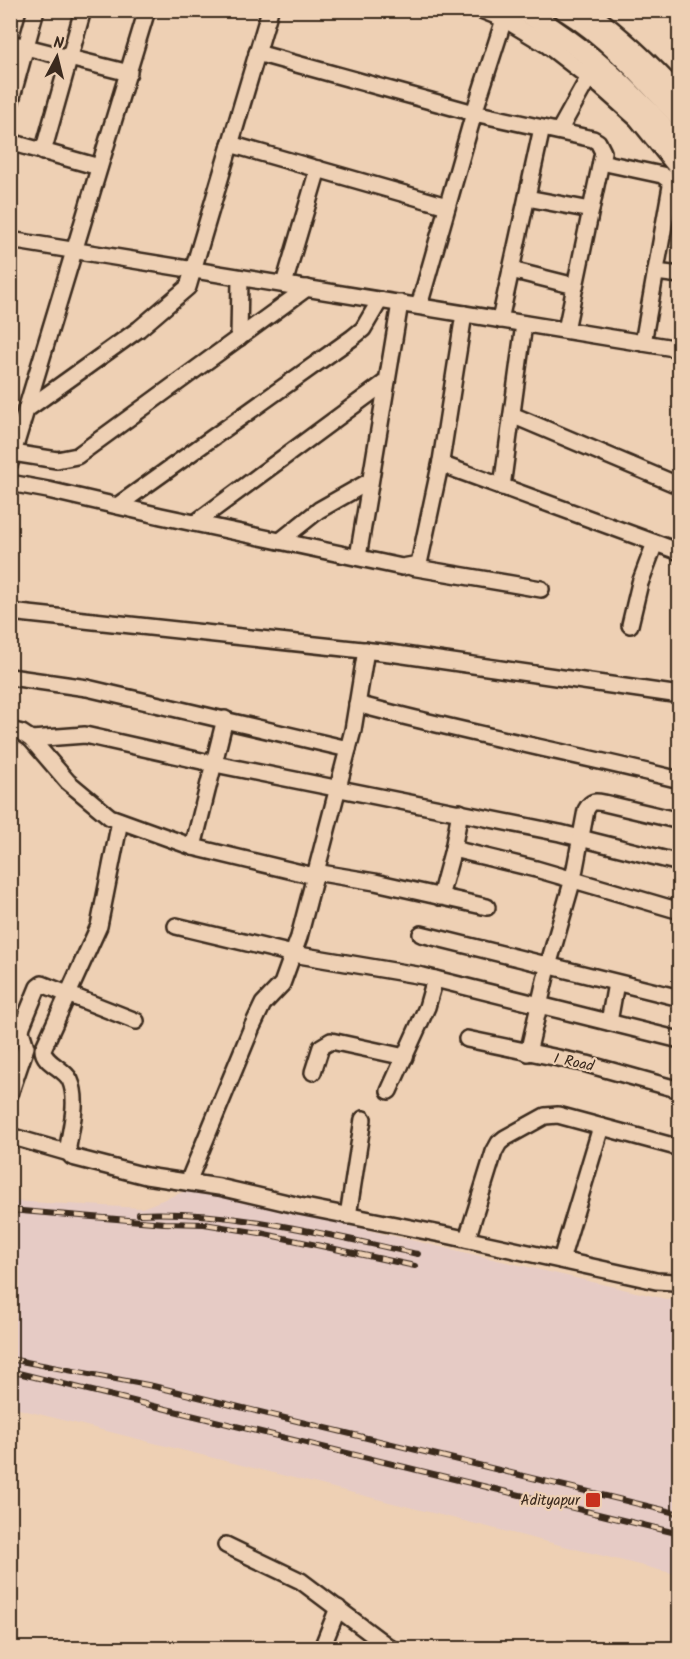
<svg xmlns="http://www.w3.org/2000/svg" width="690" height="1659" font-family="Kalam,sans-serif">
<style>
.built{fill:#e6cbc5}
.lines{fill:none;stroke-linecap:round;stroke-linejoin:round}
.minor-casing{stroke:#3b2a1e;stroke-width:20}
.major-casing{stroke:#3b2a1e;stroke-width:24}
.minor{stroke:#eed0b4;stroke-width:15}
.major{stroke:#eed0b4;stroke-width:20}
.rail-casing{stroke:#3b2a1e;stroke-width:6}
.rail{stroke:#eed0b4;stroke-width:4;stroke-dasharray:11;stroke-linecap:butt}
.poi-dot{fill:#c8321e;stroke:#eed0b4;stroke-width:2}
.labels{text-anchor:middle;stroke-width:4.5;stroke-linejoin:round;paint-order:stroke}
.street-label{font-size:15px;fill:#3b2a1e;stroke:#eed0b4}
.poi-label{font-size:15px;fill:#3b2a1e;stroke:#eed0b4;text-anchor:end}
</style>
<rect width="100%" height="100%" fill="#eed0b4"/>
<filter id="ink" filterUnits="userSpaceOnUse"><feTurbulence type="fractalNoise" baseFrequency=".0167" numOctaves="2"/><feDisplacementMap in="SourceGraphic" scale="12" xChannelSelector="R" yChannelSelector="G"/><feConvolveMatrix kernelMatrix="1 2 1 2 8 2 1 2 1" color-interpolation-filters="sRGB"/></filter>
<g filter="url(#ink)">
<polygon class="built" points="191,1189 679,1302 679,1575 11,1407 10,1201 142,1208"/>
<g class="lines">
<defs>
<g id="minor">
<polyline points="481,10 504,19 547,45 600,86 637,119 680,172"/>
<path d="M588,10C622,35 651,62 680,94"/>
<polyline points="10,43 129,73"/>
<polyline points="257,53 474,113 507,10"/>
<polyline points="10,104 36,10"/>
<polyline points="559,131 589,77"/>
<polyline points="10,142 99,167"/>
<polyline points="230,144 447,206"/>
<polyline points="43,152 83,10"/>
<polyline points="601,162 662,175 670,181 671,186 643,343"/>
<polyline points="527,198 591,210"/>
<polyline points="10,240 680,349"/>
<polyline points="511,270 575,286"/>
<polyline points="656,272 680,275"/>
<polyline points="284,284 318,169"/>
<polyline points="419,306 474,113 593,139 598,142 603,152 566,330"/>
<polyline points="464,314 441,461 446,466 680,552"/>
<polyline points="500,320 542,128"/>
<polyline points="239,338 240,278"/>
<polyline points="26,410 139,329 188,287 270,10"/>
<polyline points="512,415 680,486"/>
<polyline points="13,453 57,460 77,456 307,288"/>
<polyline points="10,463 147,10"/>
<polyline points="10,483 48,490 161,516 402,567 419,564 420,559 441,461"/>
<polyline points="502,487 524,324"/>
<polyline points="117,506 352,338 363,329 380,300"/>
<polyline points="195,523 387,381"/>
<polyline points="280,541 319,510 370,481"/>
<polyline points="358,557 400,303"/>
<polyline points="411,567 541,589"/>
<polyline points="10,612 390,653 680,695"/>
<polyline points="630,625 640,583 655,543"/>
<polyline points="10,677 87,688 348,749"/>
<path d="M357,704C464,733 572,753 680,780"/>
<polyline points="10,730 22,733 31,739 68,782 110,817 193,847 314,876"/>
<polyline points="31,739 85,735 215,764 560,833 680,863"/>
<path d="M120,821L99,926L43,1049C43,1063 64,1068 70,1080C79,1100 71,1127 68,1147L69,1153L72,1157L146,1176L219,1187L300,1206L451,1236L656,1281L674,1282L680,1280"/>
<polyline points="193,847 225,719"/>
<polyline points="453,849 536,869 680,911"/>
<polyline points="315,872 375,882 487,907"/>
<polyline points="440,897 453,849 460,812"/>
<polyline points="176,926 293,954 423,976 680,1040"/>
<polyline points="421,934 680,998"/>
<polyline points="609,1022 616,983"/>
<polyline points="467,1039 587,1064 680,1090"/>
<path d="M528,1053L550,959L573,879L586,810C591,801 594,801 604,803L680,821"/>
<polyline points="313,1072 321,1047 331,1041 405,1057"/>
<polyline points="389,1091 427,1007 435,979"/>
<polyline points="10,1094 26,1047 21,1031 22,1026 38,987 42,984 136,1021"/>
<polyline points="10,1136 69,1153"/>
<polyline points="188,1182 252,1027 263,1004 282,984 299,937 353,730 366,650"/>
<polyline points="348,1216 363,1119"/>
<polyline points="467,1239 494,1152 499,1143 505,1138 545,1116 558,1115 680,1148"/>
<polyline points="561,1260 601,1127"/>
<polyline points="226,1545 301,1581 390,1648"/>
<polyline points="322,1648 338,1608"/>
</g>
<g id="major">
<path d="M522,10C565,35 601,63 635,98C651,114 668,131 680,151"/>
<path d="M565,10C610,38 644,78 680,117"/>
</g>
</defs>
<use href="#minor" class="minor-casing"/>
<use href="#major" class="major-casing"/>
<use href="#minor" class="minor"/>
<use href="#major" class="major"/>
<defs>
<g id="rail">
<polyline points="10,1210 164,1223 204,1224 260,1233 415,1266"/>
<path d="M139,1214C233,1210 327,1235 418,1254"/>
<polyline points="10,1359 153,1386 680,1514"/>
<polyline points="10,1371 680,1534"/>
</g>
</defs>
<use href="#rail" class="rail-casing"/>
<use href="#rail" class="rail"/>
</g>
</g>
<rect class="poi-dot" x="585" y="1492" width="16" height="16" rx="3"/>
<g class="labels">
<g class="street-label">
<text transform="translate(574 1062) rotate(12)" y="5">I Road</text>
</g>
<g class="poi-label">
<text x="580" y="1505">Adityapur</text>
</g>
</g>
<rect width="690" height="1659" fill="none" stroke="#eed0b4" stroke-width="36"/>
<rect x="18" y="18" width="654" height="1623" fill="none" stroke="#3b2a1e" stroke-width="2" filter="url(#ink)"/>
<g transform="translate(57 57) rotate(7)" stroke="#eed0b4" stroke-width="4.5" paint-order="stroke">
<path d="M0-4.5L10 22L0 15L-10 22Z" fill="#3b2a1e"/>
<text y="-9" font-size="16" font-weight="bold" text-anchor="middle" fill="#3b2a1e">N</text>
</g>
</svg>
